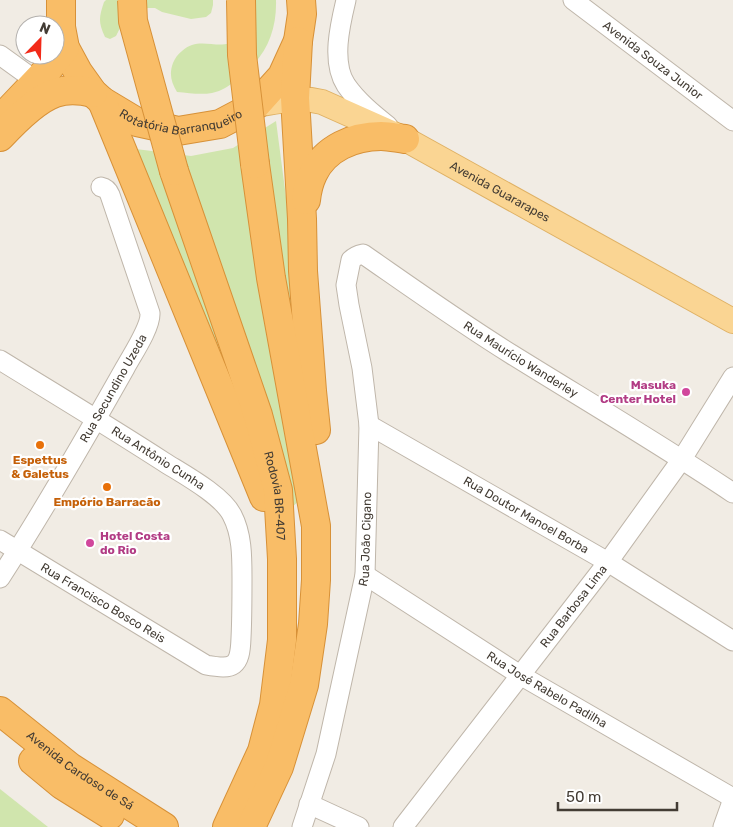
<svg xmlns="http://www.w3.org/2000/svg" width="733" height="827" font-family="Rubik,sans-serif">
<style>
.green{fill:#d0e5ad}
.lines{fill:none;stroke-linecap:round;stroke-linejoin:round}
.minor-casing{stroke:#bfb6aa;stroke-width:21}
.major-casing{stroke:#dfb164;stroke-width:26}
.highway-casing{stroke:#d79138;stroke-width:30}
.minor{stroke:#fff;stroke-width:19}
.major{stroke:#fad593;stroke-width:24}
.highway{stroke:#f9bd67;stroke-width:28}
.highway-bridge-casing{stroke:#d79138;stroke-width:30;stroke-linecap:butt}
.highway-bridge{stroke:#f9bd67;stroke-width:28}
.hotel-dot{fill:#d1479c;stroke:#fff;stroke-width:2}
.food-dot{fill:#e8710a;stroke:#fff;stroke-width:2}
.labels{text-anchor:middle;stroke-width:4.5;stroke-linejoin:round;paint-order:stroke}
.street-label{font-size:12px;fill:#433c34;stroke:#fff}
.hotel-label{font-size:12px;font-weight:bold;fill:#b23c85;stroke:#fff;text-anchor:end}
.food-label{font-size:12px;font-weight:bold;fill:#c56008;stroke:#fff}
</style>
<rect width="100%" height="100%" fill="#f1ece4"/>
<g class="green">
<path d="M106,0H213V5L211,13L206,17L191,19L162,12L155,8H148L134,12L121,26L116,36L110,39L105,37C98,22 99,17 104,2Z"/>
<path d="M254,0H276C277,34 264,60 236,80C229,86 222,91 212,93C201,95 189,93 177,92C171,82 169,74 173,63C175,58 178,54 182,51C200,34 221,53 236,39C240,35 251,7 254,0Z"/>
<polygon points="276,121 294,258 315,486 276,522 128,148 191,156 233,148"/>
<polygon points="0,789 48,827 0,827"/>
</g>
<g class="lines">
<defs>
<g id="minor">
<path d="M346,0C340,25 331,62 346,85C357,101 373,114 388,126"/>
<path id="s1" d="M573,0L733,121"/>
<polyline points="0,55 36,81"/>
<path id="s2" d="M0,360C55,394 110,427 164,462C183,474 222,495 232,515C242,534 242,556 242,578C242,598 242,618 241,638C240,667 234,670 206,665L0,540"/>
<path id="s3" d="M369,425L608,562L733,641"/>
<path id="s4" d="M365,575L520,675L733,798"/>
<path id="s5" d="M0,578C44,510 85,439 125,368C132,355 151,327 150,313L110,195C108,190 106,188 101,187"/>
<polyline points="309,804 359,827"/>
<path id="s6" d="M302,827L326,754L365,575L369,425L362,368L349,305L346,285L351,260C355,256 358,255 363,254C412,288 461,323 511,354C585,400 660,444 733,493"/>
<path id="s7" d="M403,827L608,562L682,459L733,377"/>
<polyline points="723,827 733,799"/>
</g>
<g id="major">
<path id="s8" d="M256,105C280,101 298,96 322,102L405,139L733,321"/>
</g>
<g id="highway">
<path id="s9" d="M61,0V27L65,48L78,72L93,93L102,101L137,122L178,131L220,124L256,105L282,76L298,41L302,14L301,0"/>
<polyline points="298,41 295,98 302,219 303,271 312,391 316,430"/>
<polyline points="102,101 264,497"/>
<polyline points="11,108 49,68 65,48"/>
<path d="M0,137C14,122 35,100 55,93C67,89 81,90 93,93"/>
<path id="s10" d="M174,171L258,415L278,490L282,559V640L274,705L262,751L227,827"/>
<path d="M306,200C307,191 309,182 313,174C325,148 354,136 381,136C389,136 397,138 405,139"/>
<path id="s11" d="M0,711L70,767L164,827"/>
<polyline points="33,761 62,785 110,815"/>
<polyline points="251,827 279,767 304,685 313,624 316,580 316,526 271,278 255,164"/>
</g>
</defs>
<use href="#minor" class="minor-casing"/>
<use href="#major" class="major-casing"/>
<use href="#highway" class="highway-casing"/>
<use href="#minor" class="minor"/>
<use href="#major" class="major"/>
<use href="#highway" class="highway"/>
<defs>
<g id="highway-bridge">
<polyline points="132,0 133,21 174,171"/>
<polyline points="241,0 242,55 255,164"/>
</g>
</defs>
<use href="#highway-bridge" class="highway-bridge-casing"/>
<use href="#highway-bridge" class="highway-bridge"/>
</g>
<g class="hotel-dot">
<circle cx="686" cy="392" r="5"/>
<circle cx="90" cy="543" r="5"/>
</g>
<g class="food-dot">
<circle cx="40" cy="445" r="5"/>
<circle cx="107" cy="487" r="5"/>
</g>
<g class="labels">
<g class="street-label">
<text dy="4" stroke="none"><textPath href="#s1" startOffset="100">Avenida Souza Junior</textPath></text>
<text dy="4" stroke="none"><textPath href="#s9" startOffset="199">Rotatória Barranqueiro</textPath></text>
<text dy="4" stroke="none"><textPath href="#s8" startOffset="266">Avenida Guararapes</textPath></text>
<text dy="4" stroke="none"><textPath href="#s6" startOffset="781">Rua Maurício Wanderley</textPath></text>
<text dy="4" stroke="none"><textPath href="#s5" startOffset="221">Rua Secundino Uzeda</textPath></text>
<text dy="4" stroke="none"><textPath href="#s2" startOffset="186">Rua Antônio Cunha</textPath></text>
<text dy="4" stroke="none"><textPath href="#s10" startOffset="341">Rodovia BR-407</textPath></text>
<text dy="4" stroke="none"><textPath href="#s3" startOffset="181">Rua Doutor Manoel Borba</textPath></text>
<text dy="4" stroke="none"><textPath href="#s6" startOffset="296">Rua João Cigano</textPath></text>
<text transform="translate(103 603) rotate(31)" y="4">Rua Francisco Bosco Reis</text>
<text dy="4" stroke="none"><textPath href="#s7" startOffset="279">Rua Barbosa Lima</textPath></text>
<text dy="4" stroke="none"><textPath href="#s4" startOffset="215">Rua José Rabelo Padilha</textPath></text>
<text dy="4" stroke="none"><textPath href="#s11" startOffset="100">Avenida Cardoso de Sá</textPath></text>
</g>
<g class="hotel-label">
<text x="676" y="389">Masuka<tspan x="676" dy="14">Center Hotel</tspan></text>
<text x="100" y="540" text-anchor="start">Hotel Costa<tspan x="100" dy="14">do Rio</tspan></text>
</g>
<g class="food-label">
<text x="40" y="464">Espettus<tspan x="40" dy="14">&amp; Galetus</tspan></text>
<text x="107" y="506">Empório Barracão</text>
</g>
</g>
<g transform="translate(40 40) rotate(23)"><circle r="24" fill="#ffffff" stroke="#b4b1ae"/>
<path d="M0-4L9 19L0 12L-9 19Z" fill="#f22a19"/>
<text y="-8" font-size="14" font-weight="bold" text-anchor="middle" fill="#433c34">N</text>
</g>
<path d="M558 802v8h119v-8" fill="none" stroke="#433c34" stroke-width="2.5"/>
<text x="566" y="802" font-size="15" fill="#433c34" stroke="#ffffff" stroke-width="4" paint-order="stroke">50 m</text>
</svg>
